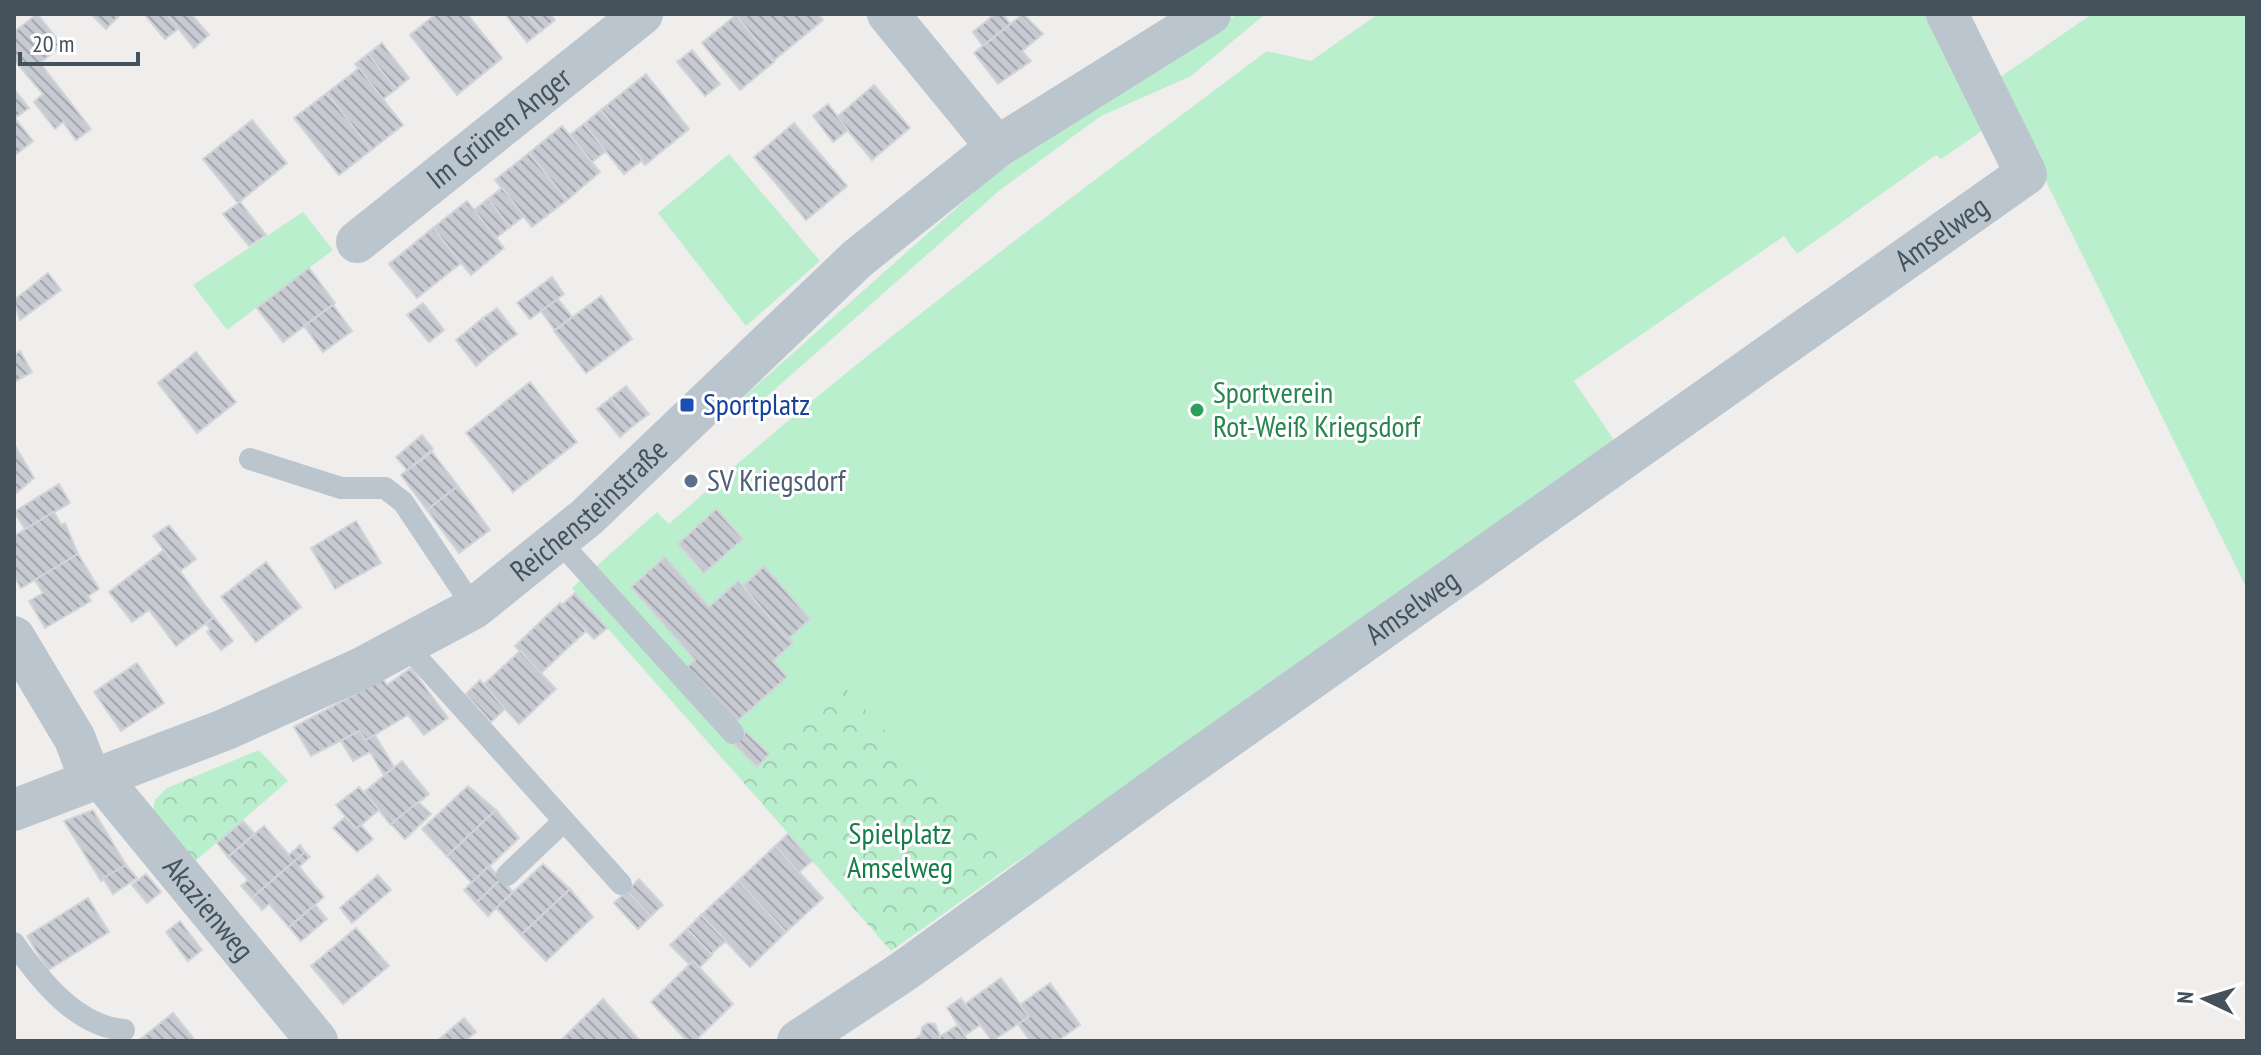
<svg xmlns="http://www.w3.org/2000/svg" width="2261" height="1055" font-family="'PT Sans Narrow',sans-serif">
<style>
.green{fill:#baefce}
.forest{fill:url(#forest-crowns)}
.building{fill:url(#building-back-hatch);stroke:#d1d4d9;stroke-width:2}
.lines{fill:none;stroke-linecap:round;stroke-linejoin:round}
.service{stroke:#bbc5cd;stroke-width:22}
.minor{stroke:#bbc5cd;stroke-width:42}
.transit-dot{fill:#1a4fb4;stroke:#fff;stroke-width:3}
.leisure-dot{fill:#2e9e5b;stroke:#fff;stroke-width:3}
.service-dot{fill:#5c6f8a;stroke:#fff;stroke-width:3}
.labels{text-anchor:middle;stroke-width:6;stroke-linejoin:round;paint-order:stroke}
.street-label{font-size:30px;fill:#45515b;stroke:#fff}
.leisure-label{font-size:30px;fill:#27864d;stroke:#fff;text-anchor:start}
.transit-label{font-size:30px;fill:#164399;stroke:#fff;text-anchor:start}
.service-label{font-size:30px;fill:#4e5e75;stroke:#fff;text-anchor:start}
.park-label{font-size:30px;fill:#157d48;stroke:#fff}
</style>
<defs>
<pattern id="forest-crowns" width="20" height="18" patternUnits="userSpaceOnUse" patternTransform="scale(2)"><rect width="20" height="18" fill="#baefce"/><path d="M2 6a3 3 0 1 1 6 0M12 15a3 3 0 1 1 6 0" fill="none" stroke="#a1cfb3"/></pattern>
<pattern id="building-back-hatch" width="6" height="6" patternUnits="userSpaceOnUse" patternTransform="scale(2)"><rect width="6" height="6" fill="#c7cad0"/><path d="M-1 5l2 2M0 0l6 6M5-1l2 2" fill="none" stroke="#a3a6ac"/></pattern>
</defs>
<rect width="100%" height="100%" fill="#f0eded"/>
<g class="green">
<polygon points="1265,14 1191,76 1101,116 1000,190 746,415 731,408 989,179 1122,85 1236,15"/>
<path d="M1378,14H1928L1986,128L1941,159L1936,155L1797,254L1784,236L1574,381L1614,440L1051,850H1035L1012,865L843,687L743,782L572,588L657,512L669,524C858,354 1064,203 1267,51L1311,61Z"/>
<polygon points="2092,14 2247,14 2247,589 1996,80"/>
<polygon points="729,154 820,261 746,326 658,213"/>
<polygon points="303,212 333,250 227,330 193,285"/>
</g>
<g class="forest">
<polygon points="843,686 1012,865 891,951 743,782"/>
<polygon points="259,750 288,781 193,863 153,810 155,800 167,788"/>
</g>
<g class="building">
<polygon points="37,14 62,45 40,63 91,129 76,140 63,122 55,129 34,102 43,94 14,60 14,32"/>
<polygon points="91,14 121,14 106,29"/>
<polygon points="144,14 167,14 179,28 165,39"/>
<polygon points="167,14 191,14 209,35 194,48"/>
<polygon points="436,14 467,14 502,58 457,95 410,35"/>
<polygon points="505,14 527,14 541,31 527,42"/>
<polygon points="527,14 550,14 555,20 541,31"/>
<polygon points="818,14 823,20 773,61 736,15"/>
<polygon points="995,14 1003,14 1010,24 983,46 973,32"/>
<polygon points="1023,14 1043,34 1022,51 1031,61 998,84 974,53"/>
<polygon points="736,15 774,62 740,90 702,43"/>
<polygon points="382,43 409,78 396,89 368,54"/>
<polygon points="692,50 720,84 705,96 677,62"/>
<polygon points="368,54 396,89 383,99 355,64"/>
<polygon points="359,68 403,125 371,150 327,93"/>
<polygon points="646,74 689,129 645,165 601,110"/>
<polygon points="874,85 910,128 872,160 837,117"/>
<polygon points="14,89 29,108 15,118 14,117"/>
<polygon points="327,93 371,150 339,175 294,118"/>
<polygon points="828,104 848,130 833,142 813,116"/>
<polygon points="601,110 642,160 624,174 584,124"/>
<polygon points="14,117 33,141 14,156"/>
<polygon points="252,120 287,163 238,203 203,159"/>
<polygon points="794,123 847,186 806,220 754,157"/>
<polygon points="584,124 606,151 592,162 570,135"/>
<polygon points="562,126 600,172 567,200 529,153"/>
<polygon points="529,153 567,200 532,227 495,180"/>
<polygon points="502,188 524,216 510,227 488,199"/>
<polygon points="488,199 510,227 496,238 474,210"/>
<polygon points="467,201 504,248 471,275 433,228"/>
<polygon points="240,202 266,235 249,246 223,214"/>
<polygon points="433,228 461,263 417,298 389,264"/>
<polygon points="309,268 335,303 283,342 257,308"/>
<polygon points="48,273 61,290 20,320 14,300"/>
<polygon points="552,277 564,294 530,319 517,303"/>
<polygon points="601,296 632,339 586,373 554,331"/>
<polygon points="558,299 572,317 555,330 541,311"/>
<polygon points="423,303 444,330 429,342 407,315"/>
<polygon points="333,305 352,331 323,352 304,326"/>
<polygon points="497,308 517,334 503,344 483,318"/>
<polygon points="483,318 503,344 489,355 470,329"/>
<polygon points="470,329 489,355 476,366 456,340"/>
<polygon points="20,351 32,372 14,382 14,355"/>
<polygon points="196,352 236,402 197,433 158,383"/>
<polygon points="530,382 577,442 513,492 466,433"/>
<polygon points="626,386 649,414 634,425 611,398"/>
<polygon points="611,398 634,425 620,437 597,409"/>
<polygon points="422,435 433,449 407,470 396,457"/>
<polygon points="14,444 34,478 14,495"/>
<polygon points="432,452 458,486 427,510 401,475"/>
<polygon points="59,484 70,503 25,529 14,512"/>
<polygon points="458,486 490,530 459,553 427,510"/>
<polygon points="716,509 743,539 704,573 678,544"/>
<polygon points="54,512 61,525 65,523 78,554 21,588 14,576 14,536"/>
<polygon points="356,521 381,563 335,589 311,548"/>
<polygon points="169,525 196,559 180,571 153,536"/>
<polygon points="164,550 214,617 176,646 149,610 132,622 109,592"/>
<polygon points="78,554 99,589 88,596 91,601 45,628 29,601 43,593 35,580"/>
<polygon points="665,557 709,607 738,581 793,643 773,661 787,677 735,723 686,668 695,660 631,587"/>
<polygon points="266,562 301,607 256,642 221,597"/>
<polygon points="764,566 810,619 788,639 743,586"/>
<polygon points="575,593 607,628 594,639 562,605"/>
<polygon points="560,603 586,631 541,673 515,646"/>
<polygon points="214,617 233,641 221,650 207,632 210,629 206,624"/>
<polygon points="520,651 556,689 519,724 483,685"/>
<polygon points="137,663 164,703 121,731 94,692"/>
<polygon points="411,668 448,718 424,735 408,715 366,740 359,731 311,756 294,727 383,679 387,685"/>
<polygon points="480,680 505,709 491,722 466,694"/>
<polygon points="359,731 366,740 375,735 394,767 384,775 370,752 353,761 341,741"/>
<polygon points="746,732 769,754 757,767 734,744"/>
<polygon points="402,761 429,794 391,825 364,792"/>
<polygon points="468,786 496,810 447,856 422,829"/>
<polygon points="359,787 379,810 356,829 336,805"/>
<polygon points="418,802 431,814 405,839 391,824"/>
<polygon points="93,810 126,865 101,881 64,821"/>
<polygon points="496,810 519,838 472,883 447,856"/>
<polygon points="345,817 356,829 361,825 373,839 357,852 333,828"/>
<polygon points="243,821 255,834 228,857 217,843"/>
<polygon points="264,826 289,855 300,845 305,852 252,898 241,886 248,880 228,857"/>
<polygon points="788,834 812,861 799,872 775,846"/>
<polygon points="775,846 823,898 786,932 738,881"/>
<polygon points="305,852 310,857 299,867 324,897 289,927 269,904 262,910 252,898"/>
<polygon points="543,864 570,889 521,935 496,908"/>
<polygon points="126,865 137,878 113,894 103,878"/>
<polygon points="489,866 501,879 476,903 464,890"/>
<polygon points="146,874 161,892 147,903 132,885"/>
<polygon points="378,875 391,890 352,923 340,908"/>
<polygon points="501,879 513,892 488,916 476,903"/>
<polygon points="639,879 663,905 651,916 627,891"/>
<polygon points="738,881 786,932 750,967 701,915"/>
<polygon points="570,889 593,917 546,961 521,935"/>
<polygon points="627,891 651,916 638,929 614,903"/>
<polygon points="88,898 109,932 48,970 27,936"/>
<polygon points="315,905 327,919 301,941 289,927"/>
<polygon points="701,915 726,941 711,954 687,929"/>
<polygon points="180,921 202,950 188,961 166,932"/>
<polygon points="356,928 389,966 343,1004 311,966"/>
<polygon points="687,929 712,955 699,968 693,961 690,965 670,945"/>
<polygon points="693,961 733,1004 695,1041 687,1041 651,1002"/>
<polygon points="1001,978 1029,1017 992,1041 965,1004"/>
<polygon points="1050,983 1080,1025 1057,1041 1030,1041 1018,1024 1029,1017 1020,1005"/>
<polygon points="961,998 980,1025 965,1035 947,1008"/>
<polygon points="603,999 640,1041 564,1041 562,1039"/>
<polygon points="173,1013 195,1040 138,1041"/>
<polygon points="464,1018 476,1032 465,1041 437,1041"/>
<polygon points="928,1023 935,1024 942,1041 912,1041 921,1035 922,1027"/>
<polygon points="958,1025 968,1041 942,1041 939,1037"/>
</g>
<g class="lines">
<g class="service">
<polyline points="250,459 341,488 385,488 403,502 474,608"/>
<polyline points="559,541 733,733"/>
<polyline points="405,644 621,884"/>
<polyline points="507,875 564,821"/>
<path d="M14,943C40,980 76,1026 124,1030"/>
</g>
<g class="minor">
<polyline points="888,14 997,147"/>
<path id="s1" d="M357,242L642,14"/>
<polyline points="14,637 75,739 90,779"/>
<path id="s2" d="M99,776L317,1041"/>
<path id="s3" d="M14,810L224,730L360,669L474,608L587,517L857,259L997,147L1210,14"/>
<path id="s4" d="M798,1041L904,971L1169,779L2026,174L1947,14"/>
</g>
</g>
<rect class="transit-dot" x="679" y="397" width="16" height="16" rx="4"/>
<circle class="leisure-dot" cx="1197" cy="410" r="8"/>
<circle class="service-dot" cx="691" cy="481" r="8"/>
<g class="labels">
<g class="street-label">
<text dy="10" stroke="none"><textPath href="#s1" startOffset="182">Im Grünen Anger</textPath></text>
<text dy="10" stroke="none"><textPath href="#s4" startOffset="1400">Amselweg</textPath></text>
<text dy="10" stroke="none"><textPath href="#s3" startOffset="654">Reichensteinstraße</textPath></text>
<text dy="10" stroke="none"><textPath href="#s4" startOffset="752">Amselweg</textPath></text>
<text dy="10" stroke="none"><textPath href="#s2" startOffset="172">Akazienweg</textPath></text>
</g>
<g class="leisure-label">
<text x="1213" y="403">Sportverein<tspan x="1213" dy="34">Rot-Weiß Kriegsdorf</tspan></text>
</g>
<g class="transit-label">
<text x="703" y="415">Sportplatz</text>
</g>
<g class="service-label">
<text x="707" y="491">SV Kriegsdorf</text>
</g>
<g class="park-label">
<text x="900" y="844">Spielplatz<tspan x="900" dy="34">Amselweg</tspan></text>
</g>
</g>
<rect width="2261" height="1055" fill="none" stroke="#45515b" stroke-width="32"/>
<g transform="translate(2205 999) rotate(274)" stroke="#ffffff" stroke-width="6" paint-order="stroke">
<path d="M0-6L14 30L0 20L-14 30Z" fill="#45515b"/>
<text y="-12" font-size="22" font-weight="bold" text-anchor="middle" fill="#45515b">N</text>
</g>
<path d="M20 52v12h118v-12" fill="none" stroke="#45515b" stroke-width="4"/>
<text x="32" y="52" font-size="24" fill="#45515b" stroke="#ffffff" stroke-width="6" paint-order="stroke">20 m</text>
</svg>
